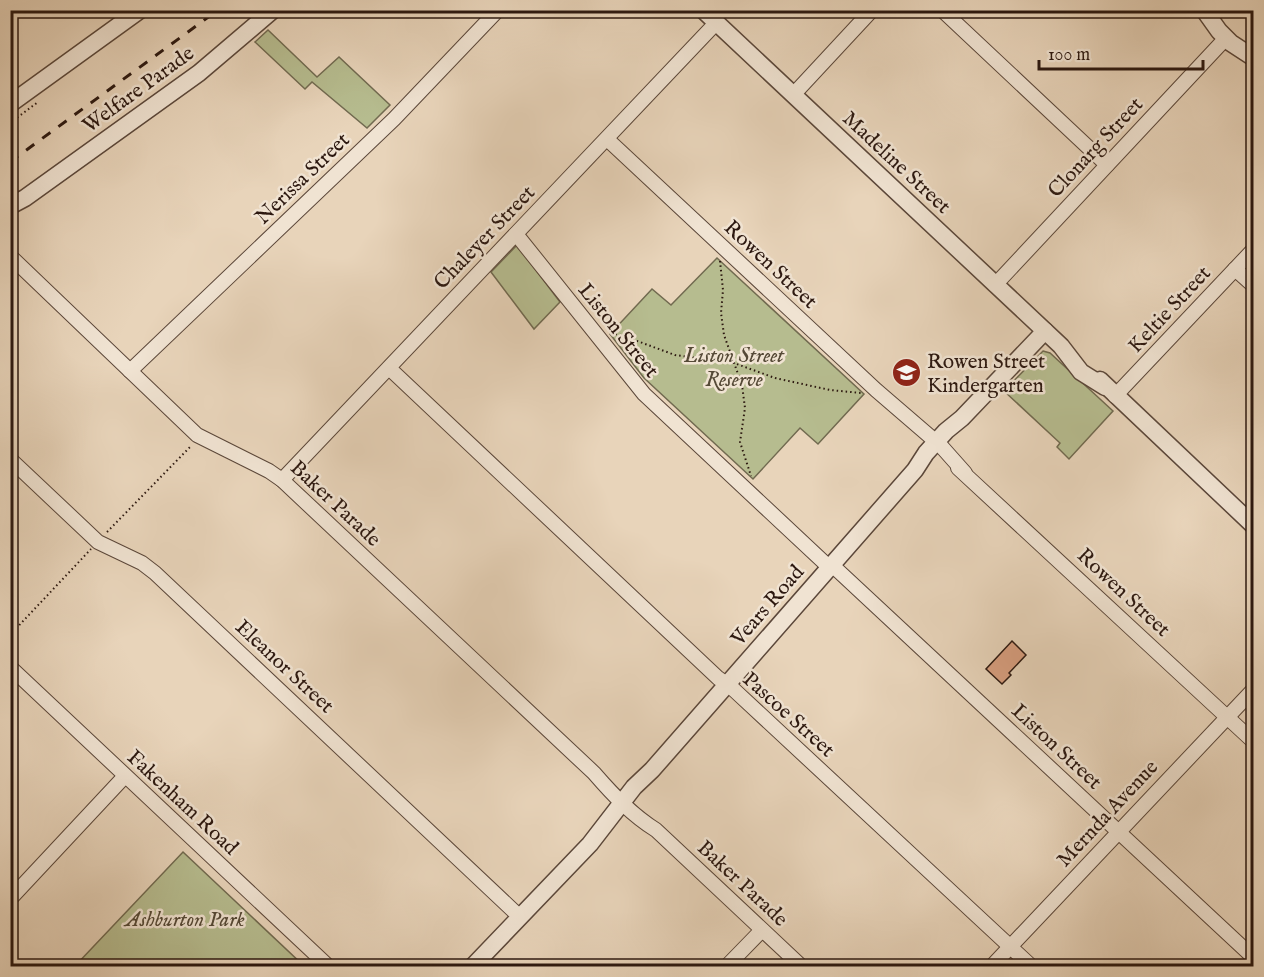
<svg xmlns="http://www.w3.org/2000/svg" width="1264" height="977" font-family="'IM FELL English',serif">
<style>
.green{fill:#b6bc8f;stroke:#716a50;stroke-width:1.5}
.building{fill:#d99f80;stroke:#2c1810;stroke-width:1.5}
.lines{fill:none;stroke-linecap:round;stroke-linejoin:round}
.minor-casing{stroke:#5b473a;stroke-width:16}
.tertiary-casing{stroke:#5b473a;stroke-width:19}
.path{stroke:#2c1810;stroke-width:2;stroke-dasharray:1.5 3;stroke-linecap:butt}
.minor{stroke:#f0e3d2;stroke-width:14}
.tertiary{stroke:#f0e3d2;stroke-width:16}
.rail{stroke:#2c1810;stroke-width:3;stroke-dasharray:10 10;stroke-linecap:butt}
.labels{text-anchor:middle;stroke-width:5;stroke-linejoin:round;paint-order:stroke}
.street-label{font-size:21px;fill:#2c1810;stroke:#f0e3d2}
.park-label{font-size:21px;font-style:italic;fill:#554936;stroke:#f0e3d2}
.poi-label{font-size:21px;fill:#2c1810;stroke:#f0e3d2;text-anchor:start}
</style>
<rect width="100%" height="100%" fill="#e8d4ba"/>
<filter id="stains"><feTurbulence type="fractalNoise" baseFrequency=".00333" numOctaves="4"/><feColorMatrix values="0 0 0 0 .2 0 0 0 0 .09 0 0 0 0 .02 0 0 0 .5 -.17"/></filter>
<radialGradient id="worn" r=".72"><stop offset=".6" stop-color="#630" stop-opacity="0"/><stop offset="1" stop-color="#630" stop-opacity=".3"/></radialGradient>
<g class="green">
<polygon points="268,30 317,77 339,57 390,105 367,128 312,82 305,89 255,42"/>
<polygon points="517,245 560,302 534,329 491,272"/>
<polygon points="717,258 864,394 818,444 800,428 753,479 644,378 610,334 652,289 671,305"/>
<polygon points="1043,351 1050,353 1113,411 1069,459 1057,447 1060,443 1004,391"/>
<polygon points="183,852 304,966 75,966"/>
</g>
<polygon class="building" points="1012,641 1026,655 1009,673 1011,675 1002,684 986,669"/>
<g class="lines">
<defs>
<g id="minor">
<polyline points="942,10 1107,165"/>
<polyline points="793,95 872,10"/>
<polyline points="607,139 876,390 941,446 965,473"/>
<polyline points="516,234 644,394 830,568"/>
<path d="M10,256L197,435L269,471L282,480L594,773C613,795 632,815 656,830L801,966"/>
<polyline points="1235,269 1254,286"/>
<polyline points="995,285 1226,38"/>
<polyline points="389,368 718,678 732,688 1031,966"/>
<polyline points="130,371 394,119 498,10"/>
<polyline points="1115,396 1254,249"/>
<polyline points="10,459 98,542 142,563 155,573 520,917"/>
<polyline points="958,468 1254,742"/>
<polyline points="282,480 716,23"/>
<polyline points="832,565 1254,958"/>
<polyline points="10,667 328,966"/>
<polyline points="10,899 125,776"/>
<polyline points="727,966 762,930"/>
<polyline points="992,966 1254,689"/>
</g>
<g id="tertiary">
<polyline points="703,10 1061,346 1081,372 1105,387"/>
<polyline points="1204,10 1219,31 1231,43 1254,58"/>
<polyline points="10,104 140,10"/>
<polyline points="10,206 25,198 199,73 273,10"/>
<polyline points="1100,380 1254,526"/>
<polyline points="473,966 590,844 634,787 652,770 915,470 926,453 946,431 962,418 1045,331"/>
</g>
</defs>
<use href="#minor" class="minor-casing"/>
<use href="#tertiary" class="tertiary-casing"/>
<g class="path">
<polyline points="153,16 160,10"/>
<polyline points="10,123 38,102"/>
<polyline points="10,226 16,218"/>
<polyline points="720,261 723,290 721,313 724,335 742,385 745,408 740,442 751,476"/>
<polyline points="611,335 618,334 629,338 675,355 734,363 775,378 830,390 861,393"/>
<polyline points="107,532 191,446"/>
<polyline points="10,635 91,549"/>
</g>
<use href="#minor" class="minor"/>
<use href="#tertiary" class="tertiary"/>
<polyline class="rail" points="10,162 218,10"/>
</g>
<defs>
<symbol id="school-disc" viewBox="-11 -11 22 22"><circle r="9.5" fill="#8f2418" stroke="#f0e3d2"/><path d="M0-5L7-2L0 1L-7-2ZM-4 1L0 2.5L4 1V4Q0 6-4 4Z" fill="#fff"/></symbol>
</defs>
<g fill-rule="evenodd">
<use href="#school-disc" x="890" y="356" width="33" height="33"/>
</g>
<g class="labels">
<g class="street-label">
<text transform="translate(138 89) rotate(-36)" y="7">Welfare Parade</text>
<text transform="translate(1095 147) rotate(-47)" y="7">Clonarg Street</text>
<text transform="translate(897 162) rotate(43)" y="7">Madeline Street</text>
<text transform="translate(302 178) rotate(-44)" y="7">Nerissa Street</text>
<text transform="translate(484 237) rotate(-46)" y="7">Chaleyer Street</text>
<text transform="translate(771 264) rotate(43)" y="7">Rowen Street</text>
<text transform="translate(1169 309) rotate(-47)" y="7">Keltie Street</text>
<text transform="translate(619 330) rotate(51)" y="7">Liston Street</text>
<text transform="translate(336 503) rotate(43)" y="7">Baker Parade</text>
<text transform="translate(1124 592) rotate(43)" y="7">Rowen Street</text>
<text transform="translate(767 605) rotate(-49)" y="7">Vears Road</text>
<text transform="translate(285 666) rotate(43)" y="7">Eleanor Street</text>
<text transform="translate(789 714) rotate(42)" y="7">Pascoe Street</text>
<text transform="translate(1057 746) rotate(43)" y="7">Liston Street</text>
<text transform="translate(183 802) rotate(43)" y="7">Fakenham Road</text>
<text transform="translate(1107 813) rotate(-47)" y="7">Mernda Avenue</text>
<text transform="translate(743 883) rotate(43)" y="7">Baker Parade</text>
</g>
<g class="park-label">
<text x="734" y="362">Liston Street<tspan x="734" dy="24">Reserve</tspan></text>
<text x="185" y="926">Ashburton Park</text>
</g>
<g class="poi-label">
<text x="927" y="368">Rowen Street<tspan x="927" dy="24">Kindergarten</tspan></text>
</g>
</g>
<rect width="1264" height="977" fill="none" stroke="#e8d4ba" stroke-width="36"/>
<rect x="12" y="12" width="1240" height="953" fill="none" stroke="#2c1810" stroke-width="3"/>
<rect x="18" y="18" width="1228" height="941" fill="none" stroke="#2c1810" stroke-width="1.5"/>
<path d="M1039 60v9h164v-9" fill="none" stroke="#2c1810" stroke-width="3"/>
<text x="1048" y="60" font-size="18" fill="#2c1810" stroke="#f0e3d2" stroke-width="4.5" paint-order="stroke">100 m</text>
<rect width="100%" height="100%" filter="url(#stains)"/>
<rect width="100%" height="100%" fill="url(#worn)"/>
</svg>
